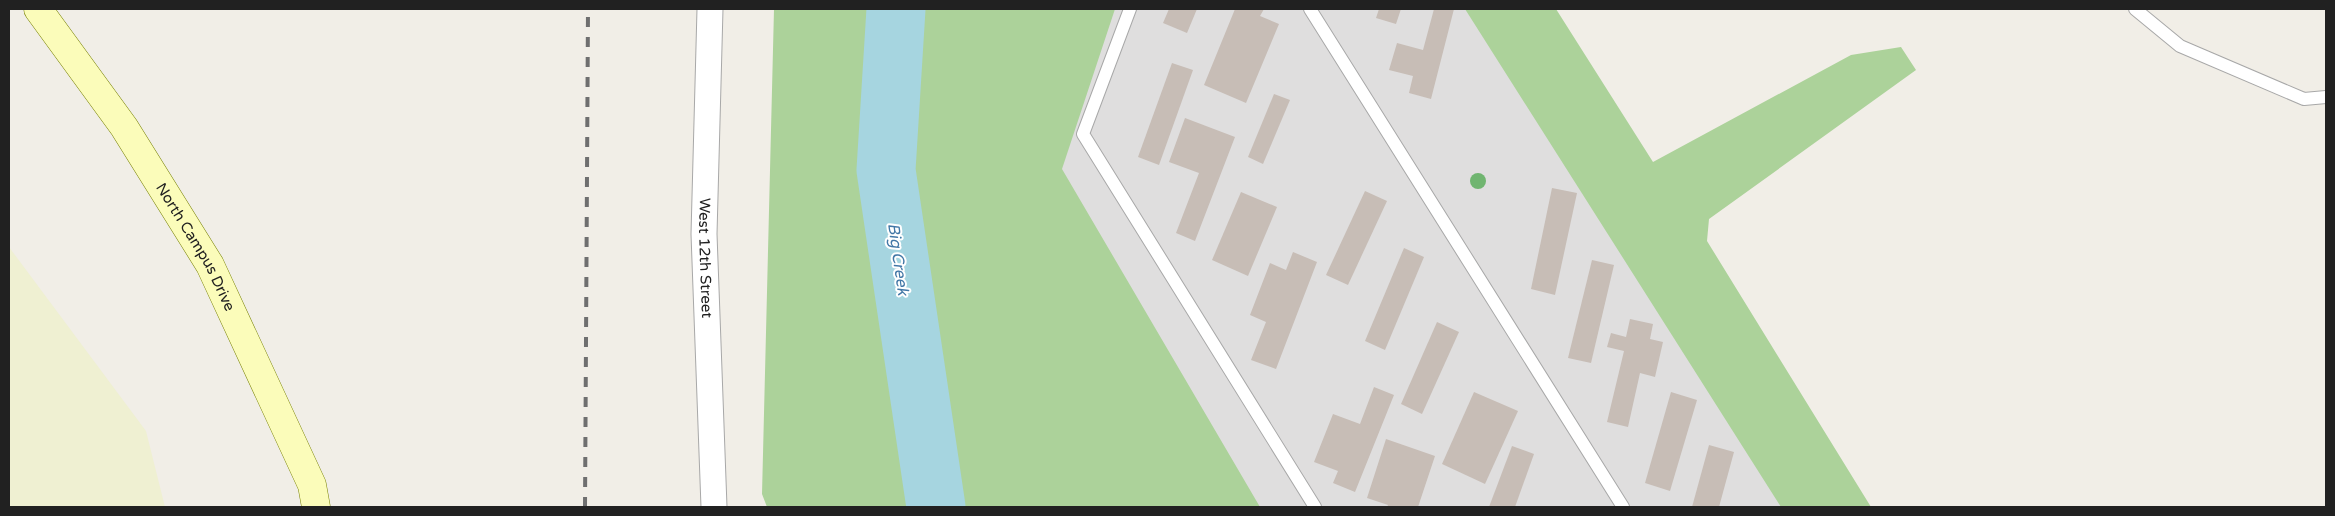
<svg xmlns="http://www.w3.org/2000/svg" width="2335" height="516" font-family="'Varela Round',sans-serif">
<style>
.residential{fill:#dfdede}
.farmland{fill:#eff0d2}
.forest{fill:#acd29a}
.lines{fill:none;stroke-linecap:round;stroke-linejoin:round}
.river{stroke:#a6d5e0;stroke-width:59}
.building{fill:#c7bdb6}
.service-casing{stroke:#a8a8a8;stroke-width:14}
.minor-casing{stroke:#a8a8a8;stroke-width:27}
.secondary-casing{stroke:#757f00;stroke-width:29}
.service{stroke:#fff;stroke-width:12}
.minor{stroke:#fff;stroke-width:25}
.secondary{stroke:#fbfcba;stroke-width:28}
.rail{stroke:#6f6f6f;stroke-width:4;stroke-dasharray:10 10;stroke-linecap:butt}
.tree{fill:#70b570}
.labels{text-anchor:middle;stroke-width:4;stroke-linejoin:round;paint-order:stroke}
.street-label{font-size:15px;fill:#212121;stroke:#fff}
.water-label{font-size:16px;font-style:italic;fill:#4277a6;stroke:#fff}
</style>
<rect width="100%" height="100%" fill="#f1eee7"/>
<polygon class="residential" points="1047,9 1498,9 1808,507 1164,507 977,192"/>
<polygon class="farmland" points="9,247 146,431 165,507 9,507"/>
<g class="forest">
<polygon points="774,9 1115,9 1062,169 1260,507 767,507 762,494"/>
<polygon points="1465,9 1556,9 1653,162 1851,55 1901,47 1916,70 1709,219 1707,241 1871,507 1781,507"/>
</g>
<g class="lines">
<polyline class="river" points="896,9 886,170 936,507"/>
</g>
<g class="building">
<polygon points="1169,9 1197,9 1187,33 1163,23"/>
<polygon points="1235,9 1264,9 1260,16 1279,24 1246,103 1204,85"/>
<polygon points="1379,9 1401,9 1396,24 1376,18"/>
<polygon points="1434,9 1454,9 1431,99 1409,93 1413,76 1389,70 1397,43 1423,50"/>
<polygon points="1172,63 1193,70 1159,165 1138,157"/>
<polygon points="1274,94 1290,100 1263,164 1248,157"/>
<polygon points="1185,118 1235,137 1195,241 1176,233 1199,173 1169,162"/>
<polygon points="1552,188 1577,193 1555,295 1531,289"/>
<polygon points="1365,191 1387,201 1348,285 1326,275"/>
<polygon points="1241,192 1277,207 1248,276 1212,260"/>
<polygon points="1404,248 1424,257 1385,350 1365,341"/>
<polygon points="1293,252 1317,262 1276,369 1251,360 1266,322 1250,315 1270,263 1286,270"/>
<polygon points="1592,260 1614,265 1591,363 1568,358"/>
<polygon points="1630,319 1653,324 1650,339 1663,342 1655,377 1640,373 1628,427 1607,422 1624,351 1607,347 1611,333 1626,337"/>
<polygon points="1437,322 1459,332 1422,414 1401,404"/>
<polygon points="1374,387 1394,395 1355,492 1333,483 1338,471 1314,462 1333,414 1360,424"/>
<polygon points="1474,392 1518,411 1485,484 1442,464"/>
<polygon points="1671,392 1697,400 1670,491 1645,483"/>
<polygon points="1386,439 1435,456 1418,507 1387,507 1388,505 1367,498"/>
<polygon points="1709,445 1734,452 1719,507 1692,507"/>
<polygon points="1512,446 1534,454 1515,507 1489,507"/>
</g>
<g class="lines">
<defs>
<g id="service">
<polyline points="1130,9 1083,134 1315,507"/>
<polyline points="1310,9 1623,507"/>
<polyline points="2135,9 2180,46 2304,99 2326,97"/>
</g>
<g id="minor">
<path id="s1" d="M710,9L704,234L714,507"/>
</g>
<g id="secondary">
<path id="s2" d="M38,9L124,127L210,265L312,485L316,507"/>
</g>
</defs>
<use href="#service" class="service-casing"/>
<use href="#minor" class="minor-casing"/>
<use href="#secondary" class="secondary-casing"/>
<use href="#service" class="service"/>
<use href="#minor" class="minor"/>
<use href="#secondary" class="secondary"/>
<polyline class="rail" points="585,507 588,9"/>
</g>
<circle class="tree" cx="1478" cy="181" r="8"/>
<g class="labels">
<g class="street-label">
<text dy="5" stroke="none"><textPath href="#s2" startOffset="286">North Campus Drive</textPath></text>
<text dy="5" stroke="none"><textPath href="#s1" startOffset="249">West 12th Street</textPath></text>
</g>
<g class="water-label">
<text transform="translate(899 259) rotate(82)" y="6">Big Creek</text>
</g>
</g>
<rect width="2335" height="516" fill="none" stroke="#212121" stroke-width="20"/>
</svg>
